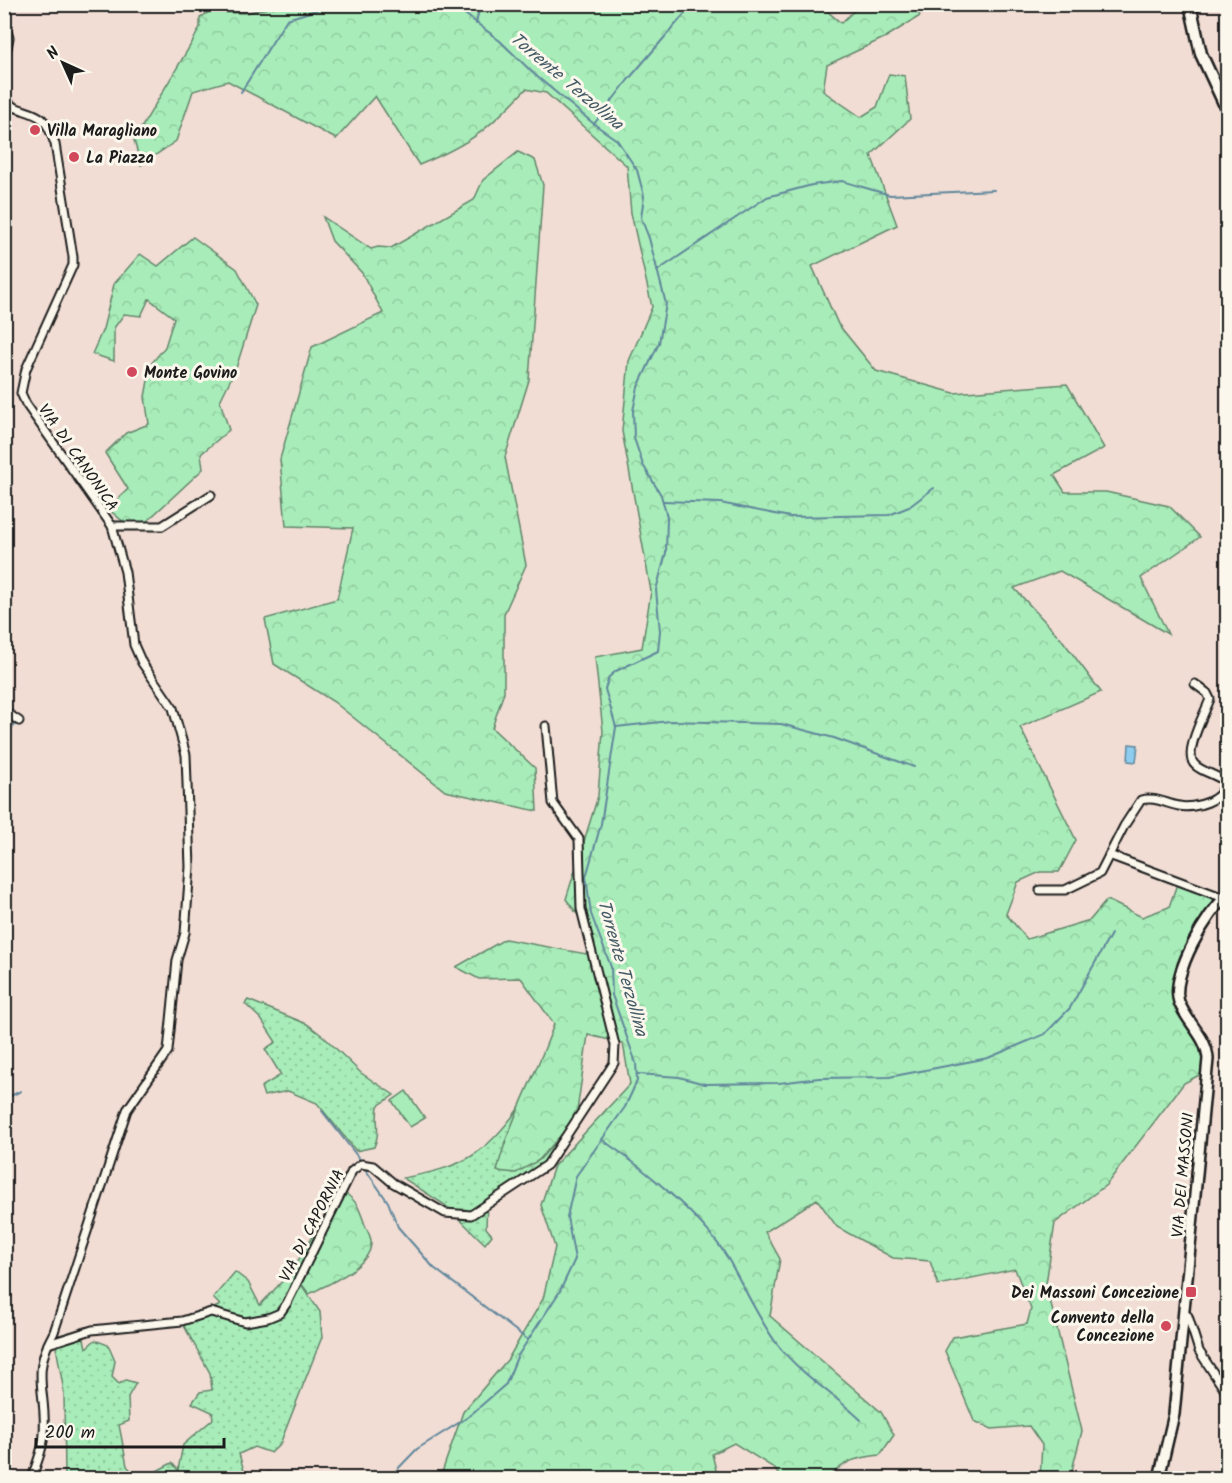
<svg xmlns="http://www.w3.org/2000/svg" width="1232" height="1483" font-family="Kalam,sans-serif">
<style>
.grass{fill:url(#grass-dots);stroke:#62846a;stroke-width:1.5}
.forest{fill:url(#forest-crowns);stroke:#62846a;stroke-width:1.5}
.pitch{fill:#a8edb9;stroke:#62846a;stroke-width:1.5}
.water{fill:url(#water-ripples);stroke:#60869b;stroke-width:1.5}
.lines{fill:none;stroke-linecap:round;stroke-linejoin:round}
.stream{stroke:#60869b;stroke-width:2}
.minor-casing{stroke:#1c1c1c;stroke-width:11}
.tertiary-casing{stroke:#1c1c1c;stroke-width:14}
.primary-casing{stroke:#1c1c1c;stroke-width:15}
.minor{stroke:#fbf7ec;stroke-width:7}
.tertiary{stroke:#fbf7ec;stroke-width:9}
.primary{stroke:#fbf7ec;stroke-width:10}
.poi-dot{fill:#d1495b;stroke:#fbf7ec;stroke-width:2}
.labels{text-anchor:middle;stroke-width:6;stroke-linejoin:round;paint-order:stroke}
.poi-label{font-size:16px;font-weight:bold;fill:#1c1c1c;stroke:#fbf7ec;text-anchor:start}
.street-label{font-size:16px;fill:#1c1c1c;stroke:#fbf7ec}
.water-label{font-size:18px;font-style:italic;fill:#445a66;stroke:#fbf7ec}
</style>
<defs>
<pattern id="grass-dots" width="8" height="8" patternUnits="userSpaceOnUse" patternTransform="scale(1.5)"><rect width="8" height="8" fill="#a8edb9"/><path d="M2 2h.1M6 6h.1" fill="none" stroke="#90cb9e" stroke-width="1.8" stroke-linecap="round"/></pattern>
<pattern id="forest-crowns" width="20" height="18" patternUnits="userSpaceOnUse" patternTransform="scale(1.5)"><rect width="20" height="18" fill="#a8edb9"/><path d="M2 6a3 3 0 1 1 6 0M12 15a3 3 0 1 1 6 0" fill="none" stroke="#90cb9e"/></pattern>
<pattern id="water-ripples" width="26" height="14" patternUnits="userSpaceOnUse" patternTransform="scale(1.5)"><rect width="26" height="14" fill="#8ecdef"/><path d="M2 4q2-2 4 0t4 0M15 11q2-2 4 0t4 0" fill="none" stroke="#7aafcc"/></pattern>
</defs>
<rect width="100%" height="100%" fill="#f1ddd4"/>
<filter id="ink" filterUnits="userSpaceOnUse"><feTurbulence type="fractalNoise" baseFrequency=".0167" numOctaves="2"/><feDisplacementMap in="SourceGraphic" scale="12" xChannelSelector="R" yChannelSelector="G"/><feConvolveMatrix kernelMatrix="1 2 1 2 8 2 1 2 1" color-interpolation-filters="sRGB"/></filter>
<g filter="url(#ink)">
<g class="grass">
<path d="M248,1000L307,1024L324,1037L361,1073L394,1095L378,1106C375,1123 381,1131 374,1147L356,1151L317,1103L288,1091L264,1096L261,1087L281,1075L265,1049L276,1042L261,1019L245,1004Z"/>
<path d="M521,1105L504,1144L539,1160L562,1135L543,1163L487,1199L486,1228L492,1235L485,1244L445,1205L403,1178C463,1167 485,1156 521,1105Z"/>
<polygon points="292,1271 320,1312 322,1337 280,1444 271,1453 254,1447 239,1454 245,1474 259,1478 65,1478 64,1392 57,1352 59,1335 82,1329 86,1348 95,1340 108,1345 115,1361 112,1377 119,1384 126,1380 136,1383 128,1397 129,1421 119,1425 127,1466 135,1475 153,1473 172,1463 178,1470 183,1445 213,1419 212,1412 192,1403 200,1392 212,1390 210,1373 183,1324 220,1305 213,1298 235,1272 248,1282 260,1305"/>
</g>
<g class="forest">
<path d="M286,4H830L826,10L841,23L860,5H914L920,16L886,37L827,65L823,91L861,117L877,107L889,74L905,76L910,119L871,155L897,225L812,266L838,324L876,371L954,393L1067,384L1104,448L1054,475L1065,492H1106L1169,506L1200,537L1141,578L1168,634L1060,571L1014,588L1063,641L1101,692L1020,727L1076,840L1059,872H1040L1018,882L1006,914L1027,939L1090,920L1107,900L1142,917L1169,907L1177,884L1219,900L1193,932L1173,998L1198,1043L1205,1072L1184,1083L1106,1185L1055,1223L1046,1284L1082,1431L1070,1478H1040L1042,1445L1029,1426L992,1429L974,1421L945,1351L953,1337L1027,1324L1031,1309L1015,1269L938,1285L930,1261L893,1258L837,1227L817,1199L765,1232L780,1259L770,1316L881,1412L894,1435L880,1455C855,1458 846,1460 828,1478H781L774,1468L734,1443L712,1454L718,1478H440L463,1412L508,1359L543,1299L555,1247L541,1205L554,1166L630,1084L623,1043L588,1035L576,1118L539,1160L516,1173L497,1171C509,1120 537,1074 554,1024L521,978L479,979L456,967L505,939L586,954L592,934L566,899L598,796L603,731L595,657L642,648L651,591L622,431L629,361L652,307L631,213L627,166L546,93L526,89C487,130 472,143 419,165L375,96L336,139L228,81L193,91L176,141L141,165L134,140L193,41L200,27V18L209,12L245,13Z"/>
<polygon points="518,152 535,160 543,185 529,380 505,457 526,565 504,614 504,692 492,728 535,768 537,811 445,791 334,702 274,664 265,619 337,599 353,528 286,526 280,459 312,347 383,313 362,273 332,241 323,217 371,249 378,247 391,248 474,200 483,180"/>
<polygon points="193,237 237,269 256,305 236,368 220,401 229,430 201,454 203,469 146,522 125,523 108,509 128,489 105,453 126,433 149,424 145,397 151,364 165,347 174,318 149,299 141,316 124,314 114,328 114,361 92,354 103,329 114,284 140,254 158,266"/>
<path d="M340,1189C358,1202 358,1205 365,1225C367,1230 372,1238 371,1243C371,1267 326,1285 309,1294L292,1271Z"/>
</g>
<polygon class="pitch" points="406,1091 425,1118 410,1127 392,1101"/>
<polygon class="water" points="1129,744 1138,745 1136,762 1128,761"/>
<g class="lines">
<g class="stream">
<polyline points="476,24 480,4"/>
<polyline points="241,92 287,19 336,4"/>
<polyline points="594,124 628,80 693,4"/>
<polyline points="657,271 767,197 812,185 842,181 890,195 994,190"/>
<polyline points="663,501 720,503 790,517 889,515 909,507 934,488"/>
<polyline points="616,727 670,721 781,724 834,738 914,767"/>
<polyline points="4,736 17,723"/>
<polyline points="638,1074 679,1077 705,1084 779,1083 819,1078 889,1077 988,1058 1045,1034 1070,1008 1111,934"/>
<polyline points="4,1099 21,1091"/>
<polyline points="322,1111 361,1161"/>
<path d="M601,1139C641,1166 702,1216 727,1257C744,1286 757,1317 777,1344C800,1374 834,1394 861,1420"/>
<polyline points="363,1166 388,1202 398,1227 434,1268 528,1340"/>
<polyline points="389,1478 417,1449 468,1417 506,1384 517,1357 560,1291 575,1259 567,1217 576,1176 625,1107 637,1081 636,1063 612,995 611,967 591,914 586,877 601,824 616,727 605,689 609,677 616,671 658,651 660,631 656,590 666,553 667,517 661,495 643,465 634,438 633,411 638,387 659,343 666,304 649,238 641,218 644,196 637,170 617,140 594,124 535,75 500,41 452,4"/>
</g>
<defs>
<g id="minor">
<polyline points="4,20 9,38 4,64"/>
<path d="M4,99C15,112 30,109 42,119C49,125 52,136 55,144L73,257V265L26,369L21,393L26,404L112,526L125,572L134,645L142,663L173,708L186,755L190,867L185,933L177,960L168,1051L127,1110L54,1332C30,1375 47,1390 44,1433C44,1448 36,1464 32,1478"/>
<polyline points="112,526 162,526 211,495"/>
<polyline points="4,711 19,721"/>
<polyline points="1109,855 1224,898"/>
<path d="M1040,890H1065L1100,873L1124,826L1141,800C1155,796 1166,804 1179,806C1194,809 1226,801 1224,781C1215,774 1202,772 1195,765C1182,754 1205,713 1210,699L1207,693L1195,684"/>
<polyline points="1185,1314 1188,1316 1199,1351 1228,1395"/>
<polyline points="48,1344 92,1330 182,1321 211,1312 245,1322 268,1318 280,1313 287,1303 352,1171 361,1164 373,1166 393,1183 445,1213 471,1215 547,1165 614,1063 615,1045 581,909 579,839 553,803 546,726"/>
<polyline points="267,1478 269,1477"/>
</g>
<path id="tertiary" d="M1159,1478L1174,1414L1208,1059C1207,1037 1187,1023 1179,1002C1170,976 1207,911 1228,895"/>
<polyline id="primary" points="1190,4 1201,54 1228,112"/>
</defs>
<use href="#minor" class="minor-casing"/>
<use href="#tertiary" class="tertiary-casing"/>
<use href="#primary" class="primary-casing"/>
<use href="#minor" class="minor"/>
<use href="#tertiary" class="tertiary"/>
<use href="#primary" class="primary"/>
</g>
</g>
<g class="poi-dot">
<circle cx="35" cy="130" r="6"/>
<circle cx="74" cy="157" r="6"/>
<circle cx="132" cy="372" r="6"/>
<rect x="1185" y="1286" width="12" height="12" rx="3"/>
<circle cx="1166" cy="1326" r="6"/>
</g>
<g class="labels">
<g class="poi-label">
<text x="47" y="136">Villa Maragliano</text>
<text x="86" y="163">La Piazza</text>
<text x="144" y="378">Monte Govino</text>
<text x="1179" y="1298" text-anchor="end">Dei Massoni Concezione</text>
<text x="1154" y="1323" text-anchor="end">Convento della<tspan x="1154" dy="18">Concezione</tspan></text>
</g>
<g class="street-label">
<text transform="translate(79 457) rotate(55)" y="6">VIA DI CANONICA</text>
<text transform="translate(1182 1175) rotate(-85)" y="6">VIA DEI MASSONI</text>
<text transform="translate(311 1225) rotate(-63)" y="6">VIA DI CAPORNIA</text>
</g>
<g class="water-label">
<text transform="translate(567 81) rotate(40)" y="6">Torrente Terzollina</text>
<text transform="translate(623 968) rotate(74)" y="6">Torrente Terzollina</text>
</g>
</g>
<rect width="1232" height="1483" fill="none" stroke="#fbf7ec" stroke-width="24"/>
<rect x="12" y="12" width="1208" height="1459" fill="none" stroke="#1c1c1c" stroke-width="2" filter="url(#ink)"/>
<g transform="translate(63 63) rotate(315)" stroke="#fbf7ec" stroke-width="4.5" paint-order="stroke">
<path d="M0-4.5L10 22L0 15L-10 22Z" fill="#1c1c1c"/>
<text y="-9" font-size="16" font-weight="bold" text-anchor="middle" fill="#1c1c1c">N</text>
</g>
<path d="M36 1438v9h188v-9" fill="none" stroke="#1c1c1c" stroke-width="3"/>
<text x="45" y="1438" font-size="18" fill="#1c1c1c" stroke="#fbf7ec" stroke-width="4.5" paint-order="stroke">200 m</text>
</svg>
